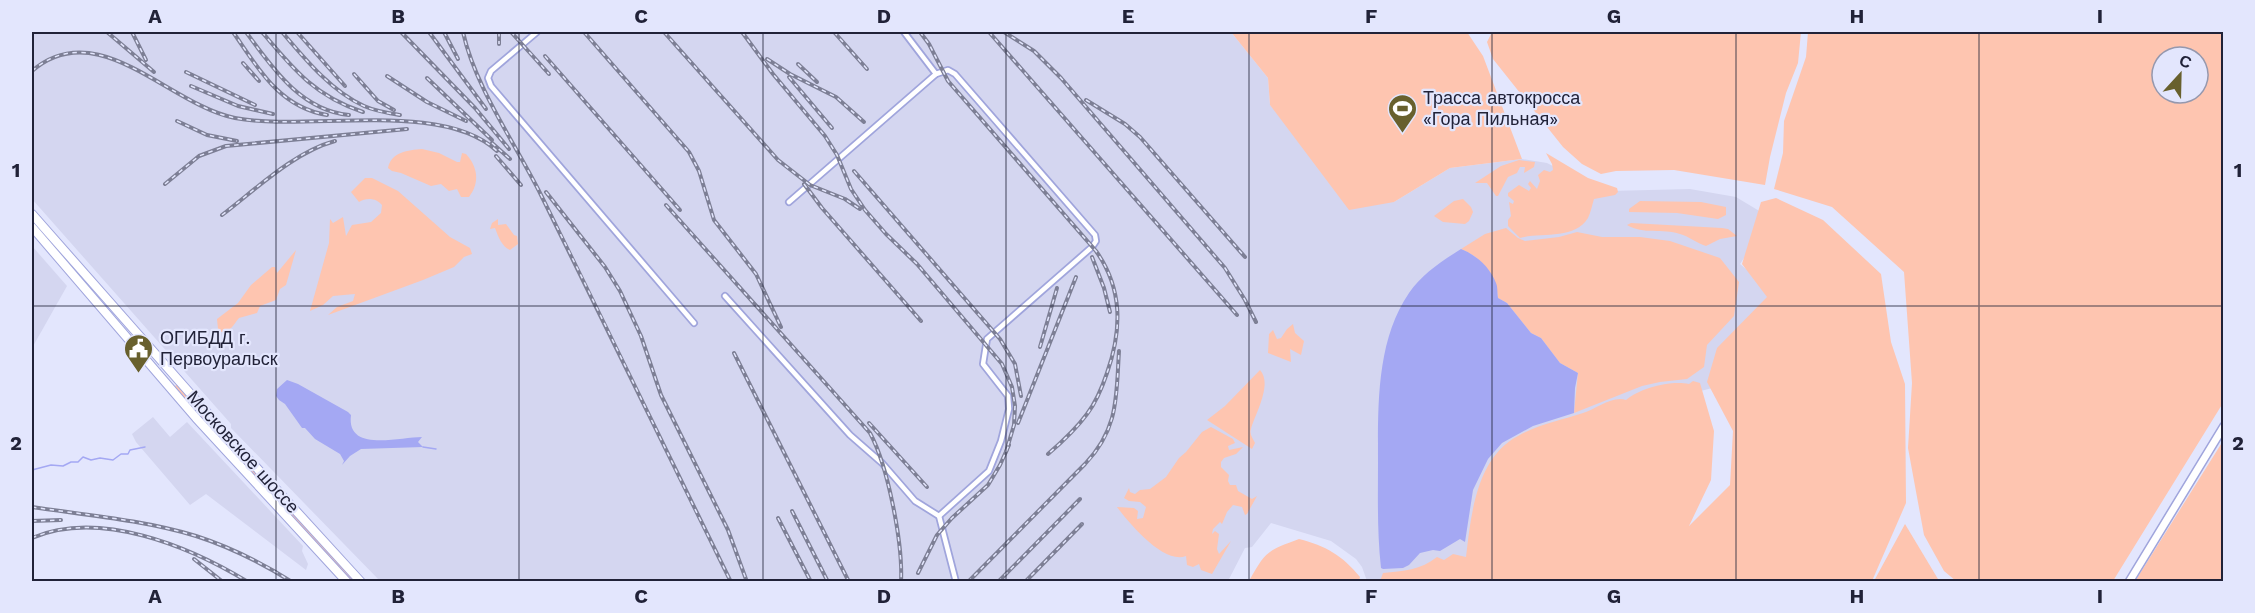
<svg xmlns="http://www.w3.org/2000/svg" width="2255" height="613" font-family="'Work Sans',sans-serif">
<style>
.built{fill:#d4d6f0}
.green{fill:#fec5b0;fill-rule:evenodd}
.water{fill:#a4a8f3}
.lines{fill:none;stroke-linecap:round;stroke-linejoin:round}
.stream{stroke:#a4a8f3;stroke-width:1.5}
.street-casing{stroke:#a0a5dc;stroke-width:8}
.secondary-casing{stroke:#a0a5dc;stroke-width:10}
.primary-casing{stroke:#a0a5dc;stroke-width:10}
.street{stroke:#fff;stroke-width:4.5}
.secondary{stroke:#fff;stroke-width:7}
.primary{stroke:#fff;stroke-width:8}
.rail-casing{stroke:#7d7f95;stroke-width:4}
.rail{stroke:#e3e6fd;stroke-width:1.5;stroke-dasharray:4.5;stroke-linecap:butt}
.grid{fill:none;stroke:#212238;stroke-width:1.5;stroke-opacity:0.55}
.labels{text-anchor:middle;stroke-width:4.5;stroke-linejoin:round;paint-order:stroke}
.poi-label{font-size:18px;fill:#212238;stroke:#e3e6fd;text-anchor:start}
.street-label{font-size:18px;fill:#212238;stroke:#e3e6fd}
.neatline{fill:none;stroke:#212238;stroke-width:2}
.grid-label{font-size:20px;text-anchor:middle;font-weight:bold;fill:#212238}
</style>
<rect width="100%" height="100%" fill="#e3e6fd"/>
<g class="built">
<polygon points="32,32 1231,32 1268,78 1270,105 1394,202 1450,168 1522,159 1547,163 1590,185 1609,191 1690,189 1736,197 1771,218 1740,264 1775,293 1716,387 1552,430 1470,562 1391,581 1367,581 1362,567 1356,559 1331,541 1271,523 1252,547 1245,548 1228,581 380,581 231,428 231,424 32,199"/>
<polygon points="32,246 67,286 32,348"/>
<polygon points="153,417 170,437 187,422 303,546 302,551 308,564 306,570 206,494 190,505 136,442 132,434"/>
</g>
<g class="green">
<polygon points="1231,32 1467,32 1483,56 1522,159 1450,168 1394,202 1349,210 1270,105 1268,78"/>
<polygon points="1492,32 1801,32 1798,63 1786,93 1770,157 1765,185 1674,170 1616,171 1601,174 1582,164 1563,147 1493,59 1487,42"/>
<path d="M1808,32H2223V403L2113,581H1956L1944,571L1924,535L1908,448L1912,383L1904,272L1832,207L1774,189L1783,153L1784,121L1806,57ZM2162,57H2198V93H2162Z"/>
<path d="M422,149L439,153L457,162H460L462,153L466,154C478,167 480,183 469,197H461L457,189L449,191L441,184L431,186L401,173L392,171L388,168C391,152 408,150 422,149Z"/>
<path d="M1546,153L1588,178L1617,188L1618,192L1615,195L1594,199C1592,205 1591,212 1588,218C1575,240 1541,232 1520,238L1508,226V220L1511,216L1509,202L1513,204L1514,201L1508,196V193L1519,185L1529,191L1531,188L1528,184L1530,181L1537,189L1540,181L1538,175L1544,170L1550,172L1553,170L1552,164Z"/>
<polygon points="1519,160 1535,162 1534,167 1524,173 1525,167 1520,167 1517,173 1508,177 1498,196 1496,196 1487,183 1475,183 1501,166"/>
<path d="M365,178H372L398,191L450,237L470,248L472,254L464,257L454,267L423,280L328,315L337,307L353,301L355,294L333,296L323,305L310,311L329,243L330,219L333,223L343,217L346,236L352,225L371,222L381,213L382,205C377,198 366,197 359,202L351,192Z"/>
<path d="M1776,198L1823,220L1881,274L1891,342L1905,384L1906,503L1872,581H1380L1383,573C1403,571 1421,570 1437,557L1444,560L1453,554L1466,557C1471,515 1476,458 1518,436C1539,424 1562,420 1583,413C1596,409 1613,395 1626,400C1640,388 1671,380 1689,384L1693,381L1700,383L1714,431L1711,480L1689,526L1730,485L1733,431L1707,382L1717,348L1767,297L1742,264L1761,202Z"/>
<polygon points="1463,199 1471,207 1473,212 1469,221 1465,224 1443,222 1434,216 1454,201"/>
<polygon points="1640,201 1701,202 1726,207 1726,215 1718,219 1677,213 1629,212 1629,209"/>
<path d="M498,219V225L506,224L514,235L517,236L518,244L510,250C502,247 498,236 495,228L490,229L492,223Z"/>
<path d="M1631,223L1722,228L1728,229L1737,236L1720,239L1706,246C1697,243 1688,236 1680,234C1662,228 1644,235 1627,225Z"/>
<path d="M1506,228L1518,238L1525,241L1559,237L1577,232L1602,237H1640L1670,241L1720,258L1739,282L1734,316L1707,345L1704,367L1687,379L1660,382L1642,386L1574,413L1578,373L1560,363L1541,338L1531,333L1507,303L1498,298C1497,275 1481,257 1461,249L1485,234Z"/>
<path d="M296,250L286,285L280,289L276,300L260,306L257,313L239,318C233,325 232,331 221,332L218,329L217,319L238,303L251,285L272,267H275L277,273Z"/>
<polygon points="1293,324 1295,333 1304,341 1301,355 1290,349 1291,362 1268,353 1269,334 1273,330 1277,339 1281,338 1287,329"/>
<path d="M1260,370C1273,384 1255,414 1251,429C1249,434 1253,439 1255,443L1252,449L1207,420L1225,406Z"/>
<polygon points="178,384 358,581 350,581 176,388 175,386"/>
<path d="M1211,427L1233,439L1235,443L1228,446L1229,450L1243,447L1236,454L1224,458L1221,462V467L1229,475L1228,481L1230,485H1236L1238,491L1252,499L1257,496L1247,514L1245,515L1242,507L1233,505L1227,512L1222,524L1220,522L1213,529L1212,534L1215,531L1219,534L1217,549L1219,554L1231,541L1212,574L1201,570L1199,564L1193,567L1187,565L1186,556C1164,565 1129,523 1117,507L1134,508L1138,511L1137,519L1143,518L1146,507L1140,502L1129,501L1124,498L1129,488L1130,492L1135,494L1140,490L1150,489L1166,477L1179,458L1186,452L1202,432Z"/>
<polygon points="2223,441 2223,581 2135,581 2139,575"/>
<polygon points="1905,524 1938,579 1941,581 1874,581"/>
<path d="M1299,539C1326,546 1342,555 1360,577L1359,581H1249C1266,551 1267,551 1299,539Z"/>
</g>
<g class="water">
<path d="M1461,249C1476,255 1490,267 1496,283C1498,288 1497,292 1498,298L1507,303L1531,333L1541,338L1560,363L1578,373L1575,388L1574,413L1533,426L1502,443L1488,459L1473,490L1465,542L1460,539L1440,551L1433,550L1420,553L1409,565L1403,568L1383,569L1381,568C1377,532 1378,498 1378,462C1378,407 1376,341 1409,293C1422,274 1442,261 1461,249Z"/>
<path d="M287,380L298,384L348,412L351,415C346,453 399,437 422,437L418,442L423,447L361,449L350,456L342,465L344,461L340,454L315,439L305,428H302L285,404L279,400L276,396L277,389Z"/>
</g>
<g class="lines">
<g class="stream">
<polyline points="423,447 436,449"/>
<polyline points="32,470 51,465 63,466 71,462 78,462 83,457 91,460 100,458 113,460 121,454 128,454 130,450 145,447"/>
</g>
<defs>
<g id="street">
<polyline points="537,32 491,71 488,78 491,86 694,323"/>
<polyline points="904,32 936,74"/>
<polyline points="789,202 936,74 948,70 955,74 1095,235 1096,241 1092,247 987,339 983,364 1008,396 1009,409 1001,441 989,471 939,516"/>
<polyline points="725,296 850,435 882,463 915,501 939,516 956,582"/>
</g>
<polyline id="secondary" points="2129,582 2224,426"/>
<g id="primary">
<polyline points="32,214 233,442 361,582"/>
<polyline points="32,227 196,418 347,582"/>
</g>
</defs>
<use href="#street" class="street-casing"/>
<use href="#secondary" class="secondary-casing"/>
<use href="#primary" class="primary-casing"/>
<use href="#street" class="street"/>
<use href="#secondary" class="secondary"/>
<use href="#primary" class="primary"/>
<defs>
<g id="rail">
<polyline points="107,32 154,72"/>
<polyline points="132,32 146,60"/>
<path d="M233,32C258,68 279,107 327,115"/>
<path d="M246,32C272,67 300,110 349,115"/>
<path d="M262,32C294,70 315,96 363,112"/>
<path d="M282,32C305,59 331,91 364,106C375,111 388,113 400,115"/>
<polyline points="297,32 345,86"/>
<polyline points="401,32 475,108 509,149"/>
<polyline points="429,32 486,109"/>
<polyline points="444,32 458,59"/>
<path d="M463,32C475,87 515,143 541,195C605,323 667,453 731,582"/>
<polyline points="499,32 499,44"/>
<polyline points="511,32 549,74"/>
<polyline points="584,32 689,152 699,171 714,220 756,274 781,327"/>
<polyline points="664,32 778,160 810,185 845,199 860,209"/>
<polyline points="742,32 773,74 825,136 837,155 851,189 865,210 886,234 917,264 1002,364 1012,387 1015,406 1014,425 1006,452"/>
<polyline points="834,32 867,69"/>
<path d="M920,32L929,44L948,81L1096,251C1123,289 1122,330 1107,373C1102,388 1096,402 1087,414C1076,429 1062,442 1048,454"/>
<polyline points="989,32 1237,315"/>
<polyline points="1004,32 1034,51 1061,78 1225,268 1245,300 1256,322"/>
<polyline points="545,56 680,210"/>
<polyline points="767,59 790,74 836,97 864,122"/>
<polyline points="243,63 259,81"/>
<polyline points="798,64 817,82"/>
<path d="M32,71C98,14 169,105 235,118C307,132 441,99 497,151"/>
<polyline points="186,72 255,105"/>
<polyline points="354,74 378,101 394,110"/>
<polyline points="387,76 427,102 466,121"/>
<polyline points="789,77 832,128"/>
<polyline points="427,78 492,140"/>
<polyline points="191,86 238,106 273,114"/>
<polyline points="1086,100 1125,124 1140,137 1245,257"/>
<polyline points="177,121 207,135 237,141"/>
<polyline points="492,143 510,159"/>
<polyline points="496,156 521,185"/>
<polyline points="854,171 1000,339 1015,364 1021,396"/>
<polyline points="165,184 199,156 226,146 407,129"/>
<polyline points="804,184 822,208 921,321"/>
<polyline points="546,192 605,267 620,291 641,336 661,395 728,530 747,582"/>
<path d="M666,205L870,433C888,466 903,544 901,582"/>
<path d="M222,215C255,190 294,152 335,141"/>
<polyline points="1092,257 1104,288 1110,312"/>
<polyline points="1040,347 1057,288"/>
<polyline points="734,353 849,582"/>
<polyline points="869,423 927,487"/>
<polyline points="1018,423 1076,277"/>
<path d="M32,507C86,515 143,520 196,536C230,547 262,563 292,582"/>
<polyline points="792,511 828,582"/>
<polyline points="778,518 811,582"/>
<polyline points="32,521 61,520"/>
<path d="M32,538C99,509 189,546 248,582"/>
<polyline points="194,559 223,582"/>
<polyline points="918,573 937,535 952,518 988,485 1000,465 1009,445"/>
<polyline points="948,582 948,581"/>
<path d="M968,582L1085,464C1119,428 1116,397 1119,351"/>
<polyline points="998,582 1080,499"/>
<polyline points="1025,582 1082,524"/>
</g>
</defs>
<use href="#rail" class="rail-casing"/>
<use href="#rail" class="rail"/>
</g>
<path class="grid" d="M276,32V582M519,32V582M763,32V582M1006,32V582M1249,32V582M1492,32V582M1736,32V582M1979,32V582M32,306H2224"/>
<defs>
<symbol id="stadium-pin" viewBox="-11 -11 22 30"><path d="M0 17L-7.5 6A9.5 9.5 0 1 1 7.5 6Z" fill="#68602d" stroke="#e3e6fd"/><path d="M0-5a6.5 5 0 1 0 0 10a6.5 5 0 1 0 0-10ZM-3.5-1.8h7v3.6h-7Z" fill="#fff"/></symbol>
<symbol id="civic-pin" viewBox="-11 -11 22 30"><path d="M0 17L-7.5 6A9.5 9.5 0 1 1 7.5 6Z" fill="#68602d" stroke="#e3e6fd"/><path d="M-.6-6.5H3V-4.5H.6V-3L4-1V1h2V6H-6V1h2V-1L-.6-3ZM-1.2 2.5V6h2.4V2.5Z" fill="#fff"/></symbol>
</defs>
<g fill-rule="evenodd">
<use href="#stadium-pin" x="1386" y="92" width="33" height="45"/>
<use href="#civic-pin" x="122" y="332" width="33" height="45"/>
</g>
<g class="labels">
<g class="poi-label">
<text x="1423" y="104">Трасса автокросса<tspan x="1423" dy="21">«Гора Пильная»</tspan></text>
<text x="160" y="344">ОГИБДД г.<tspan x="160" dy="21">Первоуральск</tspan></text>
</g>
<g class="street-label">
<text transform="translate(243 452) rotate(48)" y="6">Московское шоссе</text>
</g>
</g>
<rect width="2255" height="613" fill="none" stroke="#e3e6fd" stroke-width="66"/>
<g transform="translate(2180 75) rotate(22)"><circle r="28" fill="#e3e6fd" stroke="#9598ae" stroke-width="1.5"/>
<path d="M0-4.5L10 22L0 15L-10 22Z" fill="#68602d"/>
<text y="-9" font-size="16" font-weight="bold" text-anchor="middle" fill="#212238">С</text>
</g>
<rect x="33" y="33" width="2189" height="547" class="neatline"/>
<g class="grid-label">
<text x="155" y="23">A</text>
<text x="398" y="23">B</text>
<text x="641" y="23">C</text>
<text x="884" y="23">D</text>
<text x="1128" y="23">E</text>
<text x="1371" y="23">F</text>
<text x="1614" y="23">G</text>
<text x="1857" y="23">H</text>
<text x="2100" y="23">I</text>
<text x="16" y="177">1</text>
<text x="2238" y="177">1</text>
<text x="16" y="450">2</text>
<text x="2238" y="450">2</text>
<text x="155" y="603">A</text>
<text x="398" y="603">B</text>
<text x="641" y="603">C</text>
<text x="884" y="603">D</text>
<text x="1128" y="603">E</text>
<text x="1371" y="603">F</text>
<text x="1614" y="603">G</text>
<text x="1857" y="603">H</text>
<text x="2100" y="603">I</text>
</g>
</svg>
